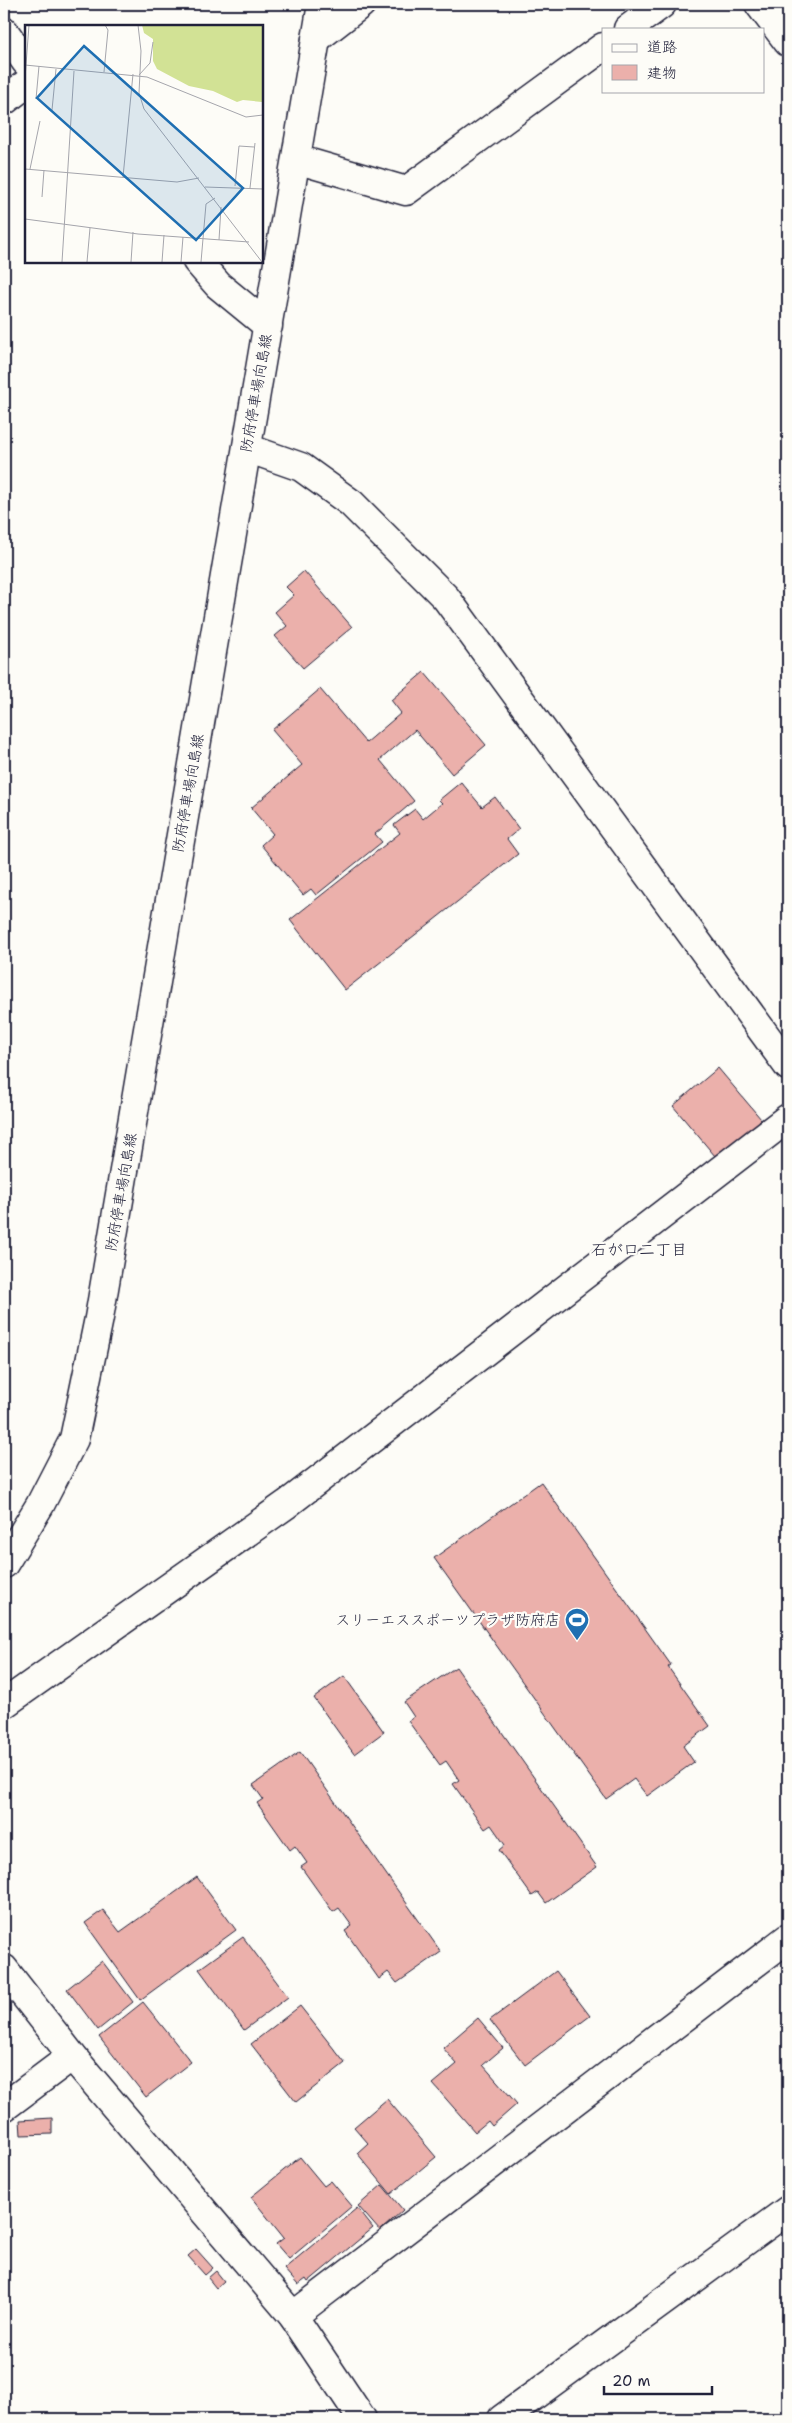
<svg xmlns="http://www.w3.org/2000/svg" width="792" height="2423" font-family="'Shantell Sans','Klee One',sans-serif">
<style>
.building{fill:#ebb0ab;stroke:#22223b}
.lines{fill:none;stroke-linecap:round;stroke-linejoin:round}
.minor-casing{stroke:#22223b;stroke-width:31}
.tertiary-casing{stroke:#22223b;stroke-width:31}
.secondary-casing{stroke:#22223b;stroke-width:31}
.minor{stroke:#fdfcf7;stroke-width:28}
.tertiary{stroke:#fdfcf7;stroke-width:28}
.secondary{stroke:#fdfcf7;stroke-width:28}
.labels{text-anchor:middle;stroke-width:4.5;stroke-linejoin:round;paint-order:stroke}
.street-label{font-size:15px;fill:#22223b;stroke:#fdfcf7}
.poi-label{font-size:15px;fill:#22223b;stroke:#fdfcf7;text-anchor:end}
.neighbourhood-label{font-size:16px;fill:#22223b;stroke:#fdfcf7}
.inset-road{fill:none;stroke:#a5a5ac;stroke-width:1}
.view{fill:#1f6fb2;fill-opacity:0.15;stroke:#1f6fb2;stroke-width:2.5}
.inset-edge{fill:none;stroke:#22223b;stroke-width:2.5}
</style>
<rect width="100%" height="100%" fill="#fdfcf7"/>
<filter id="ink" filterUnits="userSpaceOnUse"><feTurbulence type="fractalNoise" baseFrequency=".02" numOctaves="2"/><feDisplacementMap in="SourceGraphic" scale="10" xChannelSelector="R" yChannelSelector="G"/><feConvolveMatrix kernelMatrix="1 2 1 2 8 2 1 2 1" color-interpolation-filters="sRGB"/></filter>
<g filter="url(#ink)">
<g class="building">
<polygon points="304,571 352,627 303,668 275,636 287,626 275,612 294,595 286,587"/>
<polygon points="424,672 486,745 452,774 415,730 380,760 414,801 375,834 382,842 316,895 311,889 303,895 261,845 273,834 251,808 302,765 272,730 320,689 366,743 401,713 391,700"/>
<polygon points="461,782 482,807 495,797 519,829 507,839 518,854 345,990 290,920 400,833 394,825 415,809 423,819 442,803 439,800"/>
<polygon points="718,1068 761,1119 759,1121 762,1124 735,1148 731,1144 715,1156 673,1106"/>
<polygon points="541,1482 671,1665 668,1667 710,1726 683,1746 694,1762 647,1796 634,1779 606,1799 434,1558"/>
<polygon points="456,1667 597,1867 546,1903 538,1892 532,1896 499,1850 505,1845 491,1825 485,1829 453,1784 459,1780 446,1761 440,1765 408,1721 414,1717 404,1702"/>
<polygon points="344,1676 384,1732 354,1754 314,1698"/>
<polygon points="300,1752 441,1952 397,1983 388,1972 379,1979 345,1931 352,1926 339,1908 333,1912 301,1867 307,1863 295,1846 290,1850 257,1803 263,1799 253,1785"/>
<polygon points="197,1877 236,1930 140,2000 85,1923 103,1910 120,1932"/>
<polygon points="243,1937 288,1997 244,2030 199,1969"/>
<polygon points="102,1961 133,2002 98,2030 67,1989"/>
<polygon points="556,1971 590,2016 525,2065 490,2020"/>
<polygon points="143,2002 191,2062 146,2097 99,2037"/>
<polygon points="300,2006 345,2063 296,2102 251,2044"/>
<polygon points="478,2018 503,2048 483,2065 517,2104 492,2126 488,2121 475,2132 433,2084 457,2064 443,2048"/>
<polygon points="387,2099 436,2157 391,2194 357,2153 368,2143 354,2127"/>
<polygon points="52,2118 52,2134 21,2135 20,2120"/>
<polygon points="300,2157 324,2186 331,2181 352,2206 289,2259 276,2244 284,2238 251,2197"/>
<polygon points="382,2185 403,2210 380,2231 358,2206"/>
<polygon points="357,2208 373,2228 308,2282 306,2279 298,2285 284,2269"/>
<polygon points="196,2249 213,2268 205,2275 188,2256"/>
<polygon points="216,2271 224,2281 216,2288 208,2278"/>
</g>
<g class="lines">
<defs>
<g id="minor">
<polyline points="759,4 788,42"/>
<polyline points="628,29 662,4"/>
<polyline points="4,31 26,62"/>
<polyline points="316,39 361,4"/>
<polyline points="4,101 26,84"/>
<polyline points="296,159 406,191 603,47"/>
<polyline points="197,261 218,285 268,326"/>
<polyline points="4,1704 287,1504 788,1118"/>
<polyline points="4,2107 72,2056"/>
<polyline points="293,2316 788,1938"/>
<polyline points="502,2419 788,2210"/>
</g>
<g id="tertiary">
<polyline points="247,448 301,467 351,503 446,598 788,1066"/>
<polyline points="4,1969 72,2056 293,2316 362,2419"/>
</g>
<polyline id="secondary" points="4,1564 40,1505 74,1439 99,1318 322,4"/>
</defs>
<use href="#minor" class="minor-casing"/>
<use href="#tertiary" class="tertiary-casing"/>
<use href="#secondary" class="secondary-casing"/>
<use href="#minor" class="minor"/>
<use href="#tertiary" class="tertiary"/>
<use href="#secondary" class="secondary"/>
</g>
</g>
<defs>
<symbol id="stadium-pin" viewBox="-11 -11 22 30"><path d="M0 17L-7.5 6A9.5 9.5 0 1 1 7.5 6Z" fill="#1f6fb2" stroke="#fdfcf7"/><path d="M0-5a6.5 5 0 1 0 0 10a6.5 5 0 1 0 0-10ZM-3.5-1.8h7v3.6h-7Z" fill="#fff"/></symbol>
</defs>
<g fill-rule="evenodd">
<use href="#stadium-pin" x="563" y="1606" width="28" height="38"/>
</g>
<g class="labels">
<g class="street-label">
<text transform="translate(256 393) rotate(-80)" y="5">防府停車場向島線</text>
<text transform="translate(188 793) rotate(-80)" y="5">防府停車場向島線</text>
<text transform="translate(121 1192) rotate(-80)" y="5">防府停車場向島線</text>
</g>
<g class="poi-label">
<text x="560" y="1625">スリーエススポーツプラザ防府店</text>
</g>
<g class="neighbourhood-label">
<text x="639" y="1255">石が口二丁目</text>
</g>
</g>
<g transform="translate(25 25)">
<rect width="238" height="238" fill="#fdfcf7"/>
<path d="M117,0H237V77L218,75L212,77L188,66L164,61L132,44L128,36V14L119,8Z" fill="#d2e295"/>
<path class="inset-road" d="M113,0L116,26L114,68L119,84L237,237M0,40L122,52L221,92L238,90M79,47L83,5L80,0M114,50L125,38L128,17M0,53L4,0M11,74L14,41M27,85L31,44M0,144L152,157L174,153M5,144L15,96M98,152L108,49M210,161L214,121L229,122M180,162L238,164M225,163L230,118M17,172L19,145M0,194L113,209L224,217M194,215L196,182M37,237L49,46M62,237L65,203M106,237L108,207M137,237L139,210M156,237L158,212M176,237L181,179L190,173"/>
<path class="view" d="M59,21L218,163L171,215L12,73Z"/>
<rect width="238" height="238" class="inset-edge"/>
</g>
<rect width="792" height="2423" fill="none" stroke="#fdfcf7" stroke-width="20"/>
<rect x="10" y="10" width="772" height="2403" fill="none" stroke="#22223b" stroke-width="2" filter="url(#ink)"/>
<rect x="602" y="28" width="162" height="65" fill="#fdfcf7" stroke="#a5a5ac"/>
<rect x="612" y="44" width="25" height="8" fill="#fdfcf7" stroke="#a5a5ac"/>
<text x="647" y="52" font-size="15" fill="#22223b">道路</text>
<rect x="612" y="65" width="25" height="15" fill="#ebb0ab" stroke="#a5a5ac"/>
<text x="647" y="78" font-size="15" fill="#22223b">建物</text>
<path d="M604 2386v8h108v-8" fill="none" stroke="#22223b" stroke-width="2.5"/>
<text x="612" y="2386" font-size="15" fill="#22223b" stroke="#fdfcf7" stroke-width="4" paint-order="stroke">20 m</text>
</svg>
